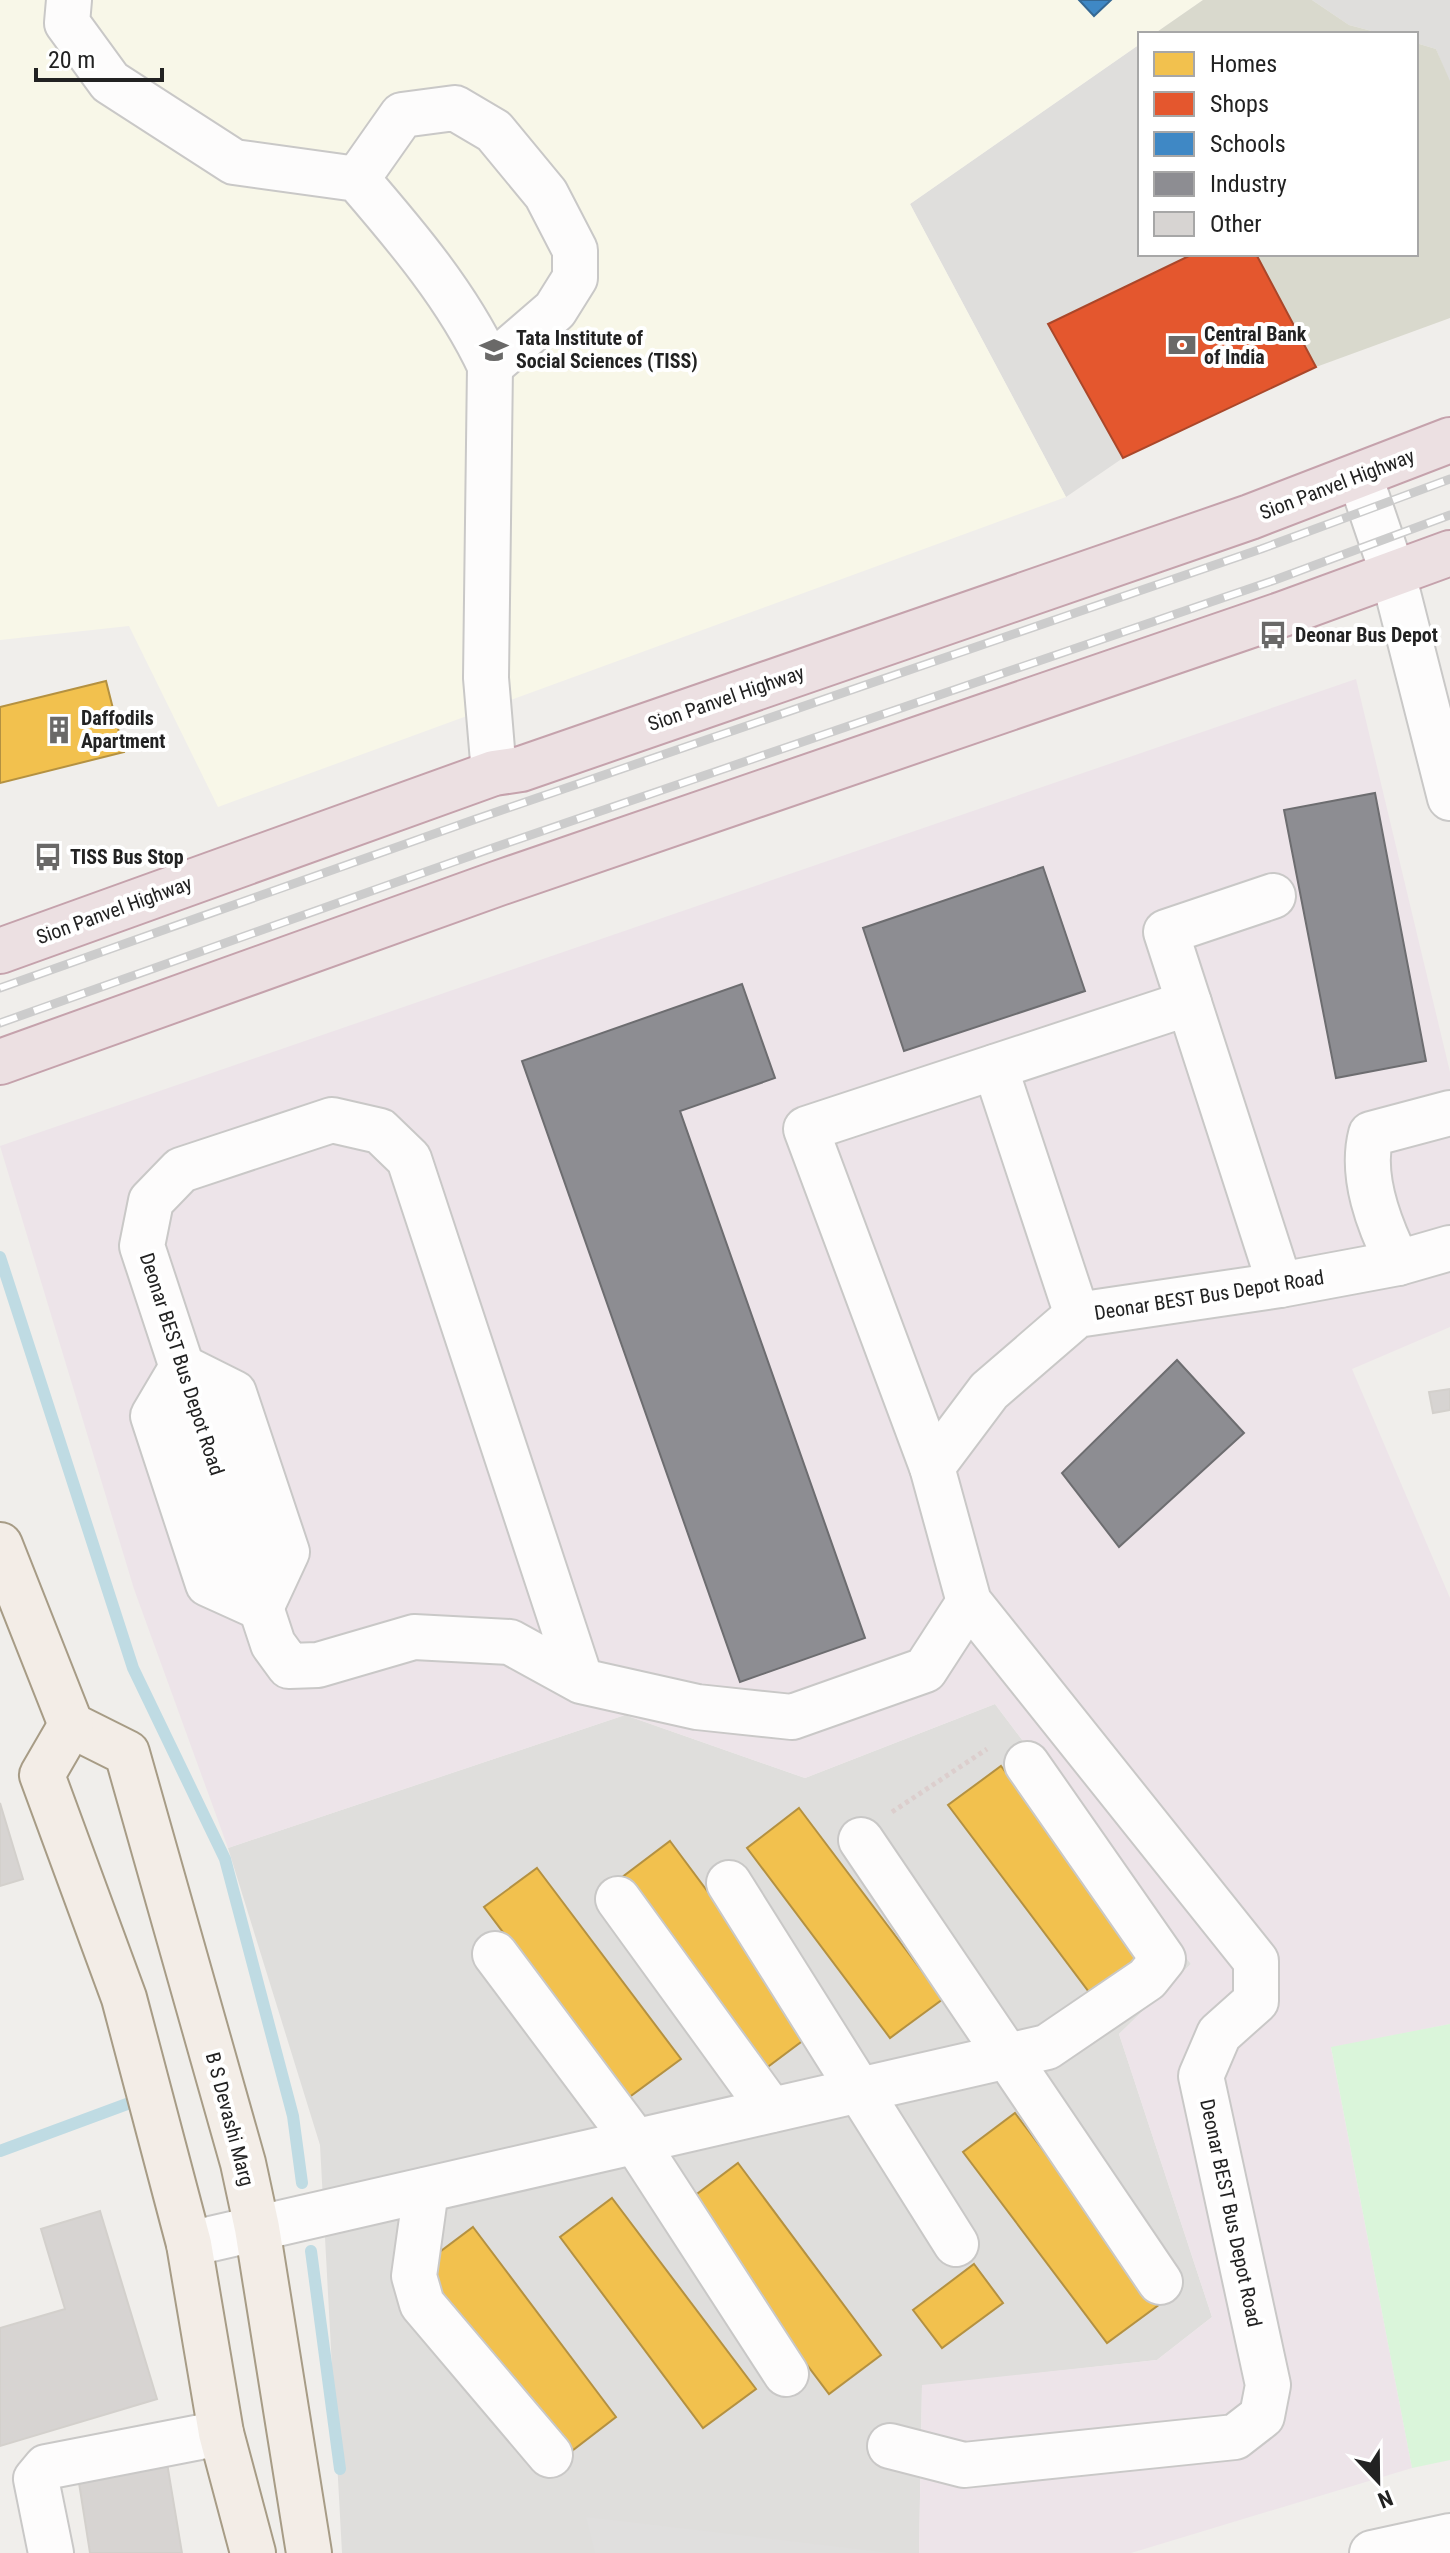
<svg xmlns="http://www.w3.org/2000/svg" width="1450" height="2553" font-family="'Roboto Condensed',sans-serif">
<style>
.residential{fill:#dfdedc}
.industrial{fill:#ede4e9}
.education{fill:#f8f7e8}
.construction{fill:#d9d9cd}
.park{fill:#daf5da}
.parking{fill:#e0dfde}
.homes{fill:#f2c14e;stroke:#b49141;stroke-width:2}
.shops{fill:#e4572e;stroke:#aa472a;stroke-width:2}
.schools{fill:#3f88c5;stroke:#366994;stroke-width:2}
.industry{fill:#8d8d92;stroke:#6d6d70;stroke-width:2}
.lines{fill:none;stroke-linecap:round;stroke-linejoin:round}
.stream{stroke:#bfdbe3;stroke-width:12}
.building{fill:#d7d4d2;stroke:#d3d0cc;stroke-width:2}
.minor-casing{stroke:#c9c8c7;stroke-width:48}
.major-casing{stroke:#a79c86;stroke-width:48}
.highway-casing{stroke:#c5a2ac;stroke-width:48}
.path{stroke:#dccecd;stroke-width:5;stroke-dasharray:4 4;stroke-linecap:butt}
.minor{stroke:#fdfcfc;stroke-width:44}
.major{stroke:#f3ede7;stroke-width:44}
.highway{stroke:#ece0e2;stroke-width:44}
.rail-casing{stroke:#ccc;stroke-width:9}
.rail{stroke:#fff;stroke-width:6;stroke-dasharray:18;stroke-linecap:butt}
.labels{text-anchor:middle;stroke-width:8;stroke-linejoin:round;paint-order:stroke}
.poi-label{font-size:20px;font-weight:bold;fill:#222;stroke:#fff;text-anchor:start}
.street-label{font-size:20px;fill:#222;stroke:#fff}
</style>
<rect width="100%" height="100%" fill="#f0eeeb"/>
<g class="residential">
<polygon points="1312,0 1450,0 1450,83 1436,49 1416,43 1416,34 1383,34 1349,25"/>
<polygon points="1140,44 1140,254 1193,254 1049,324 1123,458 1066,497 910,204"/>
<polygon points="995,1704 1191,1964 1119,2034 1212,2317 1157,2360 922,2386 919,2553 342,2553 320,2145 228,1848 625,1715 805,1778"/>
</g>
<polygon class="industrial" points="1356,679 1450,1072 1450,1327 1352,1369 1450,1598 1450,2024 1331,2048 1412,2468 1131,2553 919,2553 922,2385 1157,2360 1212,2317 1119,2034 1191,1964 995,1704 805,1778 625,1715 228,1848 134,1589 0,1146"/>
<polygon class="education" points="0,0 1203,0 1154,34 1140,34 1140,44 910,204 1066,497 218,807 129,626 0,640"/>
<g class="construction">
<polygon points="1203,0 1312,0 1349,25 1383,34 1154,34"/>
<polygon points="1416,43 1436,49 1450,81 1450,318 1316,367 1256,254 1416,254"/>
</g>
<polygon class="park" points="1450,2024 1450,2460 1412,2468 1331,2047"/>
<polygon class="parking" points="586,2517 890,2553 595,2553"/>
<g class="homes">
<polygon points="106,681 124,752 0,783 0,707"/>
<polygon points="1001,1766 1145,1956 1092,1996 948,1805"/>
<polygon points="799,1808 943,1999 890,2038 747,1848"/>
<polygon points="670,1841 813,2033 761,2072 617,1881"/>
<polygon points="537,1868 681,2059 628,2098 484,1907"/>
<polygon points="1015,2113 1160,2304 1107,2343 963,2152"/>
<polygon points="738,2163 881,2355 829,2394 685,2203"/>
<polygon points="612,2198 756,2389 703,2428 560,2237"/>
<polygon points="473,2227 616,2417 564,2457 421,2266"/>
<polygon points="974,2264 1003,2303 942,2348 913,2310"/>
</g>
<polygon class="shops" points="1193,254 1256,254 1316,367 1123,458 1048,324"/>
<polygon class="schools" points="1079,0 1111,0 1094,16"/>
<g class="industry">
<polygon points="1375,793 1426,1061 1336,1078 1284,810"/>
<polygon points="1043,867 1085,991 904,1051 863,928"/>
<polygon points="742,984 775,1078 680,1111 865,1638 740,1682 522,1061"/>
<polygon points="1177,1360 1244,1433 1119,1547 1062,1473"/>
</g>
<g class="lines">
<g class="stream">
<polyline points="0,1257 133,1668 225,1859 293,2116 302,2183"/>
<polyline points="0,2151 127,2104"/>
<polyline points="311,2251 340,2469"/>
</g>
</g>
<g class="building">
<polygon points="1450,1389 1450,1410 1433,1413 1429,1392"/>
<polygon points="0,1803 23,1879 0,1886"/>
<polygon points="100,2211 157,2399 0,2446 0,2328 65,2309 41,2229"/>
<polygon points="166,2457 182,2553 90,2553 77,2470"/>
</g>
<g class="lines">
<defs>
<g id="minor">
<path d="M69,0L67,23L110,82L234,162L357,179C407,237 458,297 490,366L486,678L494,773"/>
<polyline points="357,179 402,115 455,108 494,131 546,194 575,250 575,278 555,310 490,366"/>
<polyline points="1360,477 1393,574 1450,798"/>
<polyline points="1189,1003 1166,932 1273,896"/>
<polyline points="995,1067 1077,1315"/>
<path d="M1398,1263C1379,1225 1360,1176 1371,1134L1450,1113"/>
<polygon points="182,1367 234,1393 287,1552 261,1608 208,1584 153,1416"/>
<polyline points="932,1467 806,1129 1189,1003 1280,1285"/>
<polyline points="581,1681 409,1159 380,1131 332,1120 181,1170 151,1201 142,1246 273,1644 289,1666 318,1665 414,1637 510,1642 581,1681 697,1707 792,1717 925,1670 969,1602"/>
<polyline points="861,1840 1160,2282"/>
<polyline points="729,1883 956,2244"/>
<polyline points="618,1899 771,2110"/>
<polyline points="495,1954 635,2141 786,2374"/>
<polyline points="426,2190 414,2276 422,2304 550,2455"/>
<polyline points="189,2244 1047,2047 1147,1979 1163,1959 1027,1764"/>
<polyline points="890,2446 964,2465 1235,2437 1262,2416 1268,2385 1201,2076 1219,2034 1256,2001 1256,1961 969,1602 932,1467 989,1391 1077,1315 1280,1285 1398,1263 1450,1248"/>
<polyline points="51,2553 36,2479 46,2467 221,2433"/>
<polyline points="1372,2553 1450,2536"/>
</g>
<g id="major">
<polyline points="0,1545 71,1725 127,1753 243,2163 257,2228 309,2553"/>
<polyline points="71,1725 42,1775 124,1998 189,2244 221,2433 253,2553"/>
</g>
<g id="highway">
<polyline points="0,951 494,773 521,769 1250,517 1450,440"/>
<polyline points="0,1062 499,883 1283,614 1450,553"/>
</g>
</defs>
<use href="#minor" class="minor-casing"/>
<use href="#major" class="major-casing"/>
<use href="#highway" class="highway-casing"/>
<polyline class="path" points="892,1812 987,1749"/>
<use href="#minor" class="minor"/>
<use href="#major" class="major"/>
<use href="#highway" class="highway"/>
<defs>
<g id="rail">
<polyline points="0,988 476,819 1261,549 1450,479"/>
<polyline points="0,1023 487,850 1272,581 1450,515"/>
</g>
</defs>
<use href="#rail" class="rail-casing"/>
<use href="#rail" class="rail"/>
</g>
<defs>
<symbol id="bank-bare" viewBox="-9 -9 18 18"><path d="M-6-4H6V4H-6ZM0-2.3a2.3 2.3 0 1 0 0 4.6a2.3 2.3 0 1 0 0-4.6Z" fill="#6a6968" stroke="#fff" stroke-width="2.5" paint-order="stroke"/></symbol>
<symbol id="university-bare" viewBox="-9 -9 18 18"><path d="M0-5L7-2L0 1L-7-2ZM-4 1L0 2.5L4 1V4Q0 6-4 4Z" fill="#6a6968" stroke="#fff" stroke-width="2.5" paint-order="stroke"/></symbol>
<symbol id="bus-bare" viewBox="-9 -9 18 18"><path d="M-5-6H5V4H4V6H2V4H-2V6H-4V4H-5ZM-3.5-4V0h7V-4ZM-3.5 1.2v1.5H-2V1.2ZM2 1.2v1.5H3.5V1.2Z" fill="#6a6968" stroke="#fff" stroke-width="2.5" paint-order="stroke"/></symbol>
<symbol id="building-bare" viewBox="-9 -9 18 18"><path d="M-4-6H4V6H1V3H-1V6H-4ZM-2.5-4.3h1.7v1.8h-1.7ZM.8-4.3h1.7v1.8H.8ZM-2.5-1h1.7V.8h-1.7ZM.8-1h1.7V.8H.8Z" fill="#6a6968" stroke="#fff" stroke-width="2.5" paint-order="stroke"/></symbol>
</defs>
<g fill-rule="evenodd">
<use href="#bank-bare" x="1162" y="325" width="40" height="40"/>
<use href="#university-bare" x="474" y="330" width="40" height="40"/>
<use href="#bus-bare" x="1253" y="615" width="40" height="40"/>
<use href="#building-bare" x="39" y="710" width="40" height="40"/>
<use href="#bus-bare" x="28" y="837" width="40" height="40"/>
</g>
<g class="labels">
<g class="poi-label">
<text x="1204" y="341">Central Bank<tspan x="1204" dy="23">of India</tspan></text>
<text x="516" y="345">Tata Institute of<tspan x="516" dy="23">Social Sciences (TISS)</tspan></text>
<text x="1295" y="642">Deonar Bus Depot</text>
<text x="81" y="725">Daffodils<tspan x="81" dy="23">Apartment</tspan></text>
<text x="70" y="864">TISS Bus Stop</text>
</g>
<g class="street-label">
<text transform="translate(1337 484) rotate(-21)" y="7">Sion Panvel Highway</text>
<text transform="translate(726 698) rotate(-19)" y="7">Sion Panvel Highway</text>
<text transform="translate(114 910) rotate(-20)" y="7">Sion Panvel Highway</text>
<text transform="translate(1209 1295) rotate(-9)" y="7">Deonar BEST Bus Depot Road</text>
<text transform="translate(182 1364) rotate(72)" y="7">Deonar BEST Bus Depot Road</text>
<text transform="translate(230 2119) rotate(75)" y="7">B S Devashi Marg</text>
<text transform="translate(1231 2213) rotate(78)" y="7">Deonar BEST Bus Depot Road</text>
</g>
</g>
<rect x="1138" y="32" width="280" height="224" fill="#ffffff" stroke="#a7a7a7" stroke-width="2"/>
<rect x="1154" y="52" width="40" height="24" fill="#f2c14e" stroke="#a7a7a7" stroke-width="2"/>
<text x="1210" y="72" font-size="24" fill="#222222">Homes</text>
<rect x="1154" y="92" width="40" height="24" fill="#e4572e" stroke="#a7a7a7" stroke-width="2"/>
<text x="1210" y="112" font-size="24" fill="#222222">Shops</text>
<rect x="1154" y="132" width="40" height="24" fill="#3f88c5" stroke="#a7a7a7" stroke-width="2"/>
<text x="1210" y="152" font-size="24" fill="#222222">Schools</text>
<rect x="1154" y="172" width="40" height="24" fill="#8d8d92" stroke="#a7a7a7" stroke-width="2"/>
<text x="1210" y="192" font-size="24" fill="#222222">Industry</text>
<rect x="1154" y="212" width="40" height="24" fill="#d7d4d2" stroke="#a7a7a7" stroke-width="2"/>
<text x="1210" y="232" font-size="24" fill="#222222">Other</text>
<g transform="translate(1378 2481) rotate(158)" stroke="#ffffff" stroke-width="6" paint-order="stroke">
<path d="M0-6L14 30L0 20L-14 30Z" fill="#222222"/>
<text y="-12" font-size="22" font-weight="bold" text-anchor="middle" fill="#222222">N</text>
</g>
<path d="M36 68v12h126v-12" fill="none" stroke="#222222" stroke-width="4"/>
<text x="48" y="68" font-size="24" fill="#222222" stroke="#ffffff" stroke-width="6" paint-order="stroke">20 m</text>
</svg>
